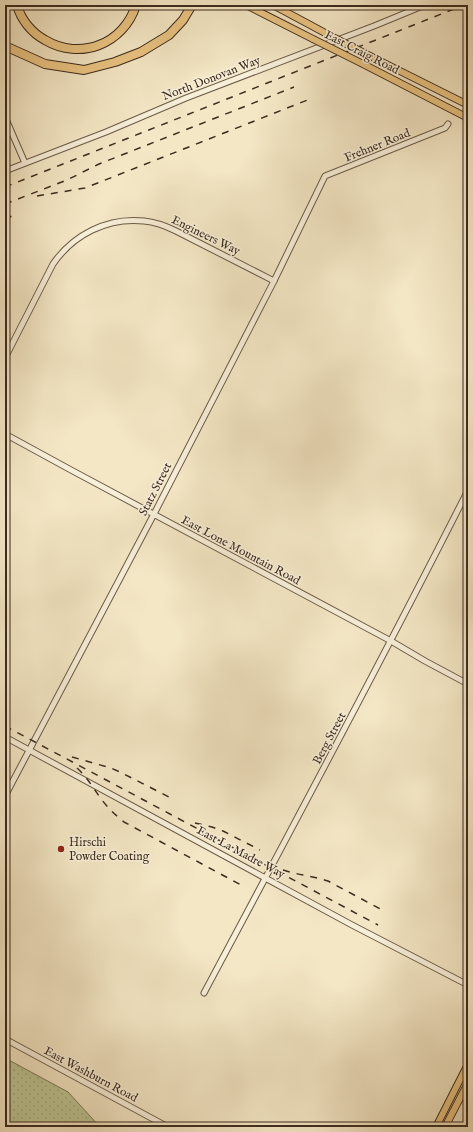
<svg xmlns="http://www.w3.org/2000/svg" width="473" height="1132" font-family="'IM FELL English',serif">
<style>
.grass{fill:url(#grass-dots);stroke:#7c7859}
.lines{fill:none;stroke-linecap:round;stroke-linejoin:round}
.minor-casing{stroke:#6a5a48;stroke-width:7}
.major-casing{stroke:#3c2b1e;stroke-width:8}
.highway-casing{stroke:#3c2b1e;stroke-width:10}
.minor{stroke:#f8efd9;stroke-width:5}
.major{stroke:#eac482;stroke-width:6}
.highway{stroke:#eac482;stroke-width:8}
.rail{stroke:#3c2b1e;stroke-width:1.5;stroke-dasharray:7 7;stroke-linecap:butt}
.major-bridge-casing{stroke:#3c2b1e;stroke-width:8;stroke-linecap:butt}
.major-bridge{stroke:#eac482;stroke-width:6}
.poi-dot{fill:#8f2418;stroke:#f8efd9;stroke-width:1.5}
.labels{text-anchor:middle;stroke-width:3;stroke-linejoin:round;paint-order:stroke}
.street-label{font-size:12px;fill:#3c2b1e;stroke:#f8efd9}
.poi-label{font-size:12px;fill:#3c2b1e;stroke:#f8efd9;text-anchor:start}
</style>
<defs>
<pattern id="grass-dots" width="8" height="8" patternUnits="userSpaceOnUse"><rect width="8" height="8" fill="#bdc594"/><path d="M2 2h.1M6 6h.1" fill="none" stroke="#a3a97f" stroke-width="1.8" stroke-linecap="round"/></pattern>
</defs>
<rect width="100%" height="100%" fill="#f4e7c5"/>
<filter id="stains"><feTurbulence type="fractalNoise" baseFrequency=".005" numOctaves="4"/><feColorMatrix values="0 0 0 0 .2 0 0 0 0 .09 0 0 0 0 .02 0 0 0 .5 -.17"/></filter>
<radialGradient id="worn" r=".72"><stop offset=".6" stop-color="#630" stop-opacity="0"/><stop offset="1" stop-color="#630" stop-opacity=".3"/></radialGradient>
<polygon class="grass" points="5,1058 68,1092 100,1127 5,1127"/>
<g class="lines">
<defs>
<g id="minor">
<polyline points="5,117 25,163"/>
<polyline points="5,171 106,132 186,98 374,26 425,5"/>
<path d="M5,358L53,264C73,235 107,217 144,221C155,222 166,226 176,231L274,281"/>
<polyline points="5,434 71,470 391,641 425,661 468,684"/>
<polyline points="5,737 352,925 468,985"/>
<polyline points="5,796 154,514 274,281 325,176 445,128 448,124"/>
<path d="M204,993C293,826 383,659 468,490"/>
<polyline points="5,1039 168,1127"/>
</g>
<g id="major">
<polyline points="246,5 313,39"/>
<polyline points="273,5 327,34"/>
<polyline points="376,59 468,105"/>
<polyline points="363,64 468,118"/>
<polyline points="436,1127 468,1064"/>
<polyline points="445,1127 468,1083"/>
</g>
<g id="highway">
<path d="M17,5C21,20 32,33 45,40C80,61 124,44 136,5"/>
<polyline points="5,46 45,64 84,70 115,62 141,52 169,35 183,20 192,5"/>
</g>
</defs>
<use href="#minor" class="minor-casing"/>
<use href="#major" class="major-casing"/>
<use href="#highway" class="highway-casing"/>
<use href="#minor" class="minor"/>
<use href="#major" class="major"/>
<use href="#highway" class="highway"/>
<g class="rail">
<polyline points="5,187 464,5"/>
<polyline points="37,196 85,188 310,99"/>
<polyline points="5,204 67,180 99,164 294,87"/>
<polyline points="5,219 12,216"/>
<polyline points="5,726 378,925"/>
<polyline points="72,757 111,768 120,772 169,797"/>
<path d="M77,768C86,776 92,786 99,796C106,806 114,814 124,822L241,885"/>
<polyline points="195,823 212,827 223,831 260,850"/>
<path d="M283,870C298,875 313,876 328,881L384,911"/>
</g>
<defs>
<g id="major-bridge">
<polyline points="327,34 376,59"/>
<polyline points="313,39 363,64"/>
</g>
</defs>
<use href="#major-bridge" class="major-bridge-casing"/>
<use href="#major-bridge" class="major-bridge"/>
</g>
<circle class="poi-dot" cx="61" cy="849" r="4"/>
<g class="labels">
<g class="street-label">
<text transform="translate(362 52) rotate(27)" y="4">East Craig Road</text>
<text transform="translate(211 78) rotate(-21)" y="4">North Donovan Way</text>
<text transform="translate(377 145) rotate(-22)" y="4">Frehner Road</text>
<text transform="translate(206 235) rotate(26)" y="4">Engineers Way</text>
<text transform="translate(155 489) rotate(-63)" y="4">Statz Street</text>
<text transform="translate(241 550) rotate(28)" y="4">East Lone Mountain Road</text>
<text transform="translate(329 738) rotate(-62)" y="4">Berg Street</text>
<text transform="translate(241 852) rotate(28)" y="4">East La Madre Way</text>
<text transform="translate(91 1074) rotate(28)" y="4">East Washburn Road</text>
</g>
<g class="poi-label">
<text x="69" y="846">Hirschi<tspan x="69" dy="14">Powder Coating</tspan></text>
</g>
</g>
<rect width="473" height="1132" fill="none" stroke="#f4e7c5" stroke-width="20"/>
<rect x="6" y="6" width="461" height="1120" fill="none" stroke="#3c2b1e" stroke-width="2"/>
<rect x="10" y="10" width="453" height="1112" fill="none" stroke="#3c2b1e"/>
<rect width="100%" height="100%" filter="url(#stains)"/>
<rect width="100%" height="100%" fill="url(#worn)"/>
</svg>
